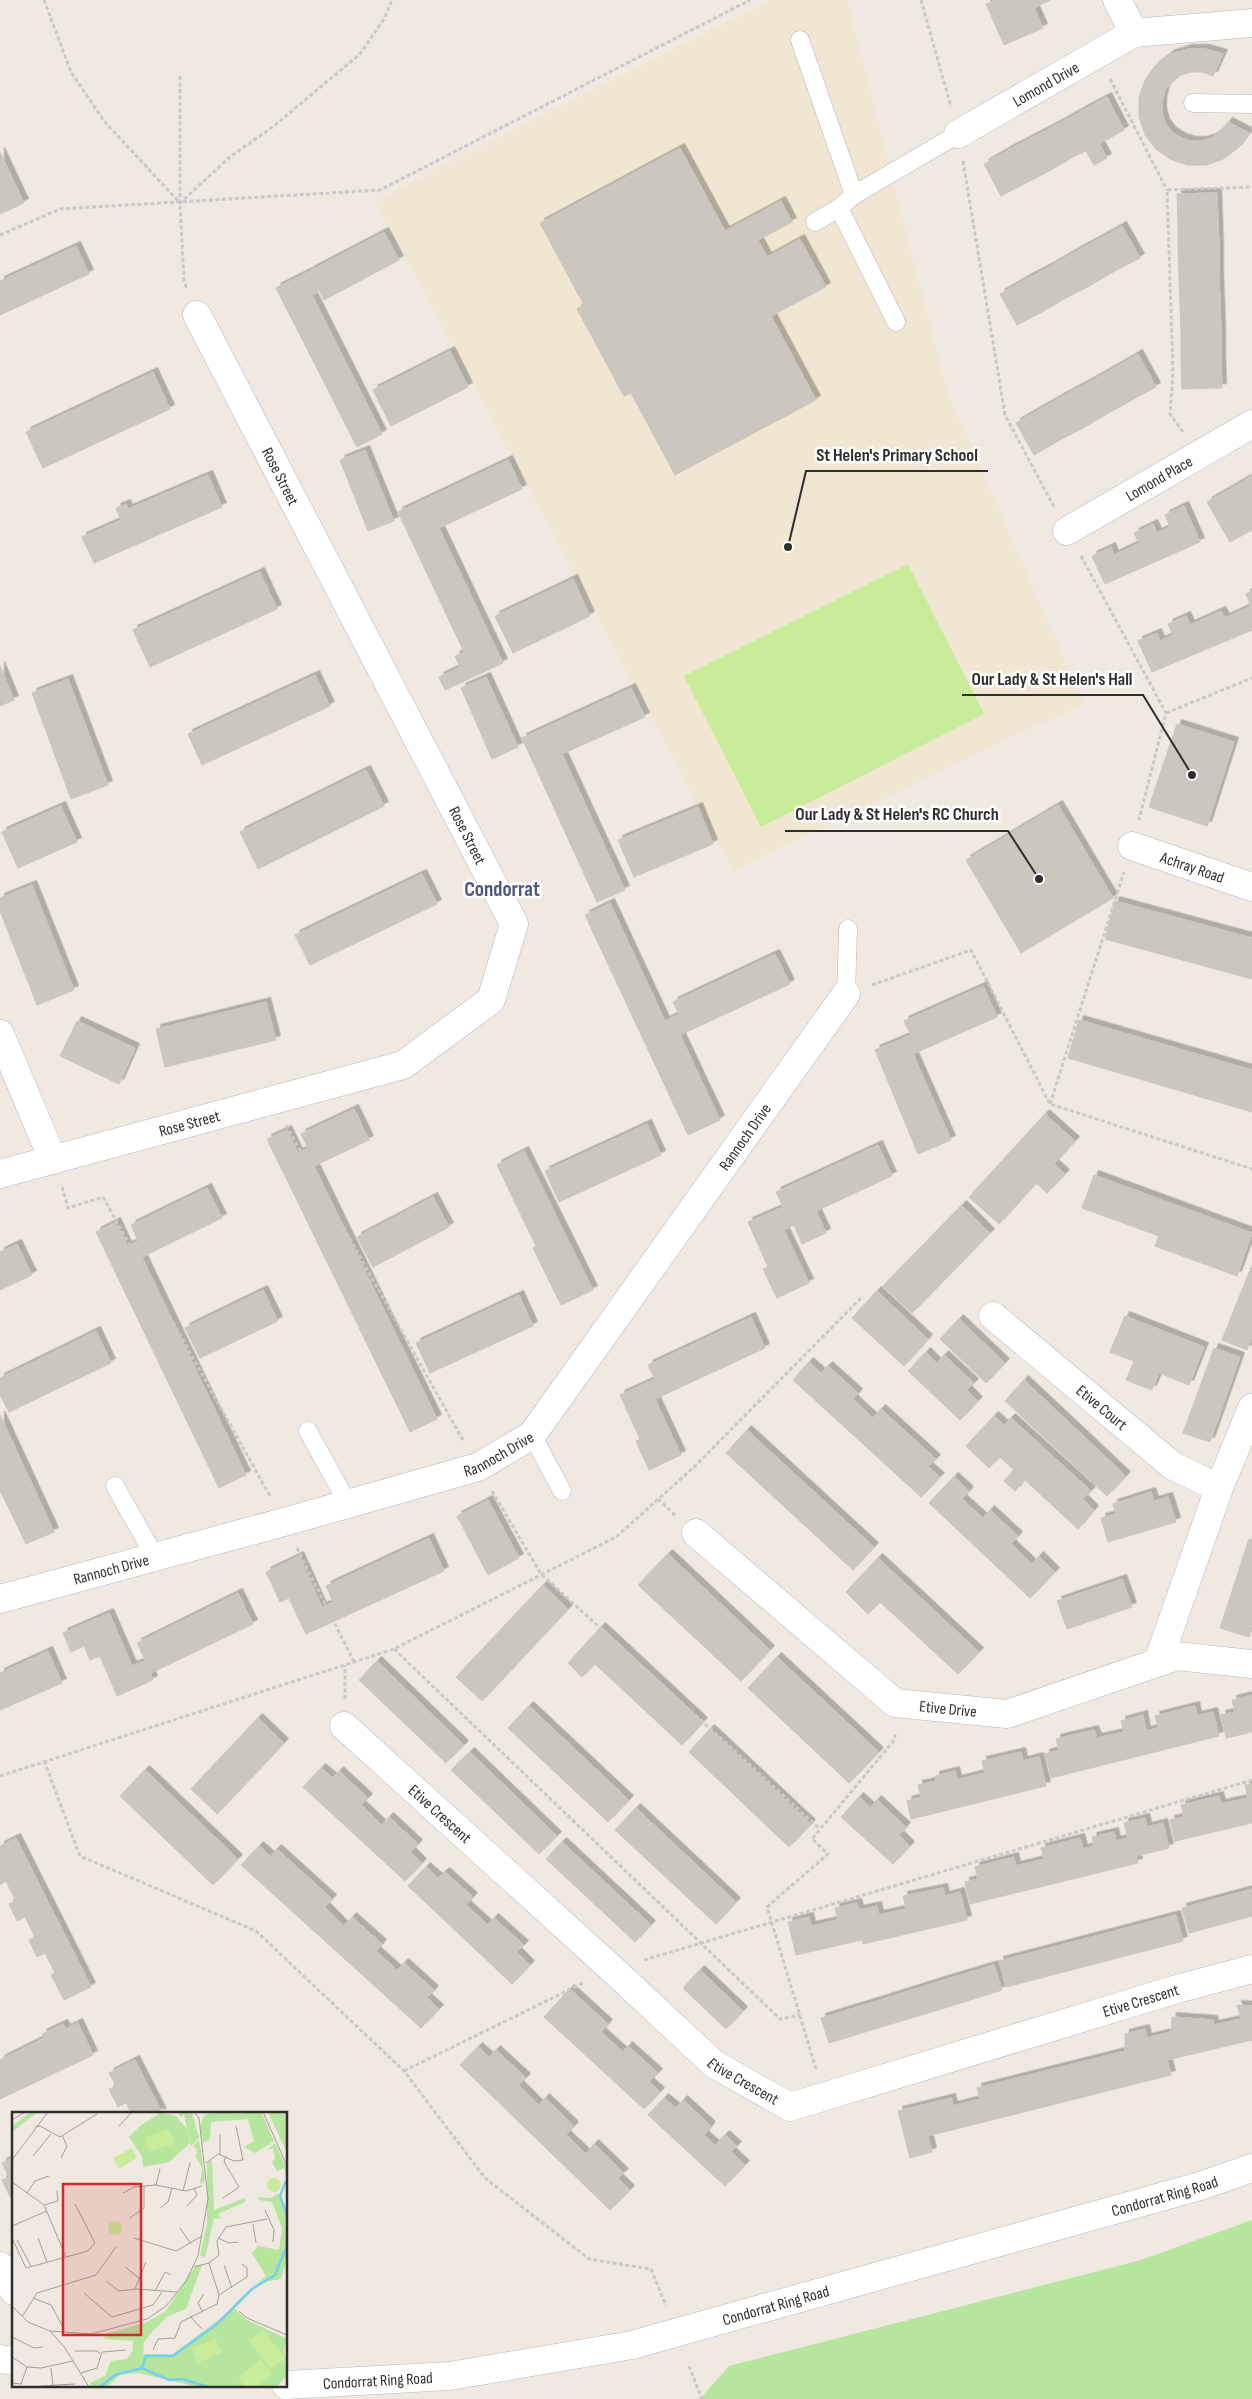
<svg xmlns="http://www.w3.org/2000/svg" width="1252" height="2399" font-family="'Sofia Sans Condensed',sans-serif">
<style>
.education{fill:#f0e6d1}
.green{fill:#b6e59e}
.pitch{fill:#c9ec9a}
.building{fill:#cbc7bf;stroke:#cbc5ba;filter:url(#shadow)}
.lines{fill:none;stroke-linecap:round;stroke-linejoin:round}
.lane-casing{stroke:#b4b7c1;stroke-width:19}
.street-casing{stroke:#b4b7c1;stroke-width:29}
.secondary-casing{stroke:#b4b7c1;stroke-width:29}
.path{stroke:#c9c9c9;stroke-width:3;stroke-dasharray:4 2.5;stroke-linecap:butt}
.lane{stroke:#fff;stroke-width:18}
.street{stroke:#fff;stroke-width:28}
.secondary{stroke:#fff;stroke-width:28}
.labels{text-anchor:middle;stroke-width:5;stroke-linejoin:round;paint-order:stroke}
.street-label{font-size:16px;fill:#2e2e2e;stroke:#fff}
.district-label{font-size:21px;font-weight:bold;fill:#4d5680;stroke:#fff}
.inset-river{fill:none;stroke:#75cff0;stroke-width:2.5}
.inset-road{fill:none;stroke:#a29e99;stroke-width:1}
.view{fill:#d62828;fill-opacity:0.15;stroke:#d62828;stroke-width:2.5}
.inset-edge{fill:none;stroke:#2e2e2e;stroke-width:2.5}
.leader{fill:none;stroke:#2e2e2e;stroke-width:2}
.callout-dot{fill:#2e2e2e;stroke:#fff;stroke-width:2}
.callout-label{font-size:18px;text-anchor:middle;font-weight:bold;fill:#2e2e2e;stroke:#fff;stroke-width:5;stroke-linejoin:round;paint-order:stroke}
</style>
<defs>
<filter id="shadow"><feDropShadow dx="4.5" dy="-4.5" stdDeviation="0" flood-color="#0004"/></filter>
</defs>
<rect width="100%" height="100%" fill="#efe9e1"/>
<polygon class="education" points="771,0 847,0 947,391 1084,703 733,871 375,201"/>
<polygon class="green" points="1252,2220 1252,2399 700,2399 729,2366 1141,2260"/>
<polygon class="pitch" points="908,564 984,714 761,827 684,676"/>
<g class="building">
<polygon points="996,0 1050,0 1034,8 1043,28 1004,45 986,4"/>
<polygon points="1188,49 1191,72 1181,75 1171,54"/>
<polygon points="1188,49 1205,49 1202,72 1191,72"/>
<polygon points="1205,49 1223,54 1213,76 1202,72"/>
<polygon points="1171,54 1181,75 1172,82 1155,66"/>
<polygon points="1155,66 1172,82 1165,90 1145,80"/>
<polygon points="1145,80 1165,90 1162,102 1139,97"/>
<polygon points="1107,97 1124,130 1099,144 1081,111"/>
<polygon points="1139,97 1162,102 1162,112 1139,117"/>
<polygon points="1081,111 1107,158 1094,165 1086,151 1075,156 1058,124"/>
<polygon points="1162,112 1165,123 1145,135 1139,117"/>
<polygon points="1228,122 1249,133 1237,149 1221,131"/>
<polygon points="1165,123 1172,132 1156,149 1145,135"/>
<polygon points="1058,124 1075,156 1051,170 1033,137"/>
<polygon points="1221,131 1237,149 1223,159 1212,138"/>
<polygon points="1172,132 1182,138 1170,159 1156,149"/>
<polygon points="1033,137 1051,170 1026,183 1008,150"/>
<polygon points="1182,138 1191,141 1187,165 1170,159"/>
<polygon points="1212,138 1223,159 1207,165 1202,141"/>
<polygon points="1191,141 1202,141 1207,165 1187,165"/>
<polygon points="680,148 725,231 781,201 792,222 758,240 767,257 800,239 826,287 771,316 816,400 675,475 631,393 624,396 577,309 584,305 540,223"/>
<polygon points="1008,150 1026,183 1001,196 984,164"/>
<polygon points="0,152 24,203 0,214"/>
<polygon points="1217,193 1218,221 1178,222 1177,194"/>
<polygon points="1218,221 1219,248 1178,249 1178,222"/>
<polygon points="1122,226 1140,258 1115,271 1097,240"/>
<polygon points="384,232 399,260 324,300 309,271"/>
<polygon points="1097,240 1115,271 1091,285 1073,253"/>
<polygon points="76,246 89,274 0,315 0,281"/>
<polygon points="1219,248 1219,276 1179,277 1178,249"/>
<polygon points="1073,253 1091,285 1066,298 1049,267"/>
<polygon points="1049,267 1066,298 1042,312 1024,280"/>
<polygon points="308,272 318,292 312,295 382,434 357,447 276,288"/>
<polygon points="1219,276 1220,304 1180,305 1179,277"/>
<polygon points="1024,280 1042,312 1017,325 1000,294"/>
<polygon points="1220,304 1221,332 1181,333 1180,305"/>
<polygon points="1221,332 1221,360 1181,361 1181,333"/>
<polygon points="450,351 468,387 391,426 373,390"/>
<polygon points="1138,354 1156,387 1132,400 1114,368"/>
<polygon points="1221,360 1222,388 1182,389 1181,361"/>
<polygon points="1114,368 1132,400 1107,414 1089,382"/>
<polygon points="153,372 170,409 43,468 26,432"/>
<polygon points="1089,382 1107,414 1083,428 1065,395"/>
<polygon points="1065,395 1083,428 1058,441 1040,409"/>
<polygon points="1040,409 1058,441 1034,455 1016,423"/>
<polygon points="365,450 394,521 368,531 340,460"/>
<polygon points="508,460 522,489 439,528 503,663 445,690 439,677 460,667 455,656 464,652 398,512"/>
<polygon points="208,475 222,507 94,563 82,537 121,520 116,508 126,504 128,509"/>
<polygon points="1252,476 1252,530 1230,542 1207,502"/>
<polygon points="1184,506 1200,542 1105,584 1092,556 1111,547 1114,555 1139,543 1134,533 1153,524 1157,533 1170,527 1165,515"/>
<polygon points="260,572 277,609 150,667 133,630"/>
<polygon points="573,579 590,616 513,653 495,616"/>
<polygon points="1252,591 1252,630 1152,672 1138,641 1157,633 1160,641 1173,635 1168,624 1186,616 1190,625 1221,611 1225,618 1251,606 1246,594"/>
<polygon points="0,666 14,700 0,706"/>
<polygon points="315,675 330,706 202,765 188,734"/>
<polygon points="486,677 518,747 492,759 461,688"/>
<polygon points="68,679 108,785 71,799 32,693"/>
<polygon points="631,688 645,717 562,754 625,890 597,902 522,738"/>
<polygon points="1177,724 1234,742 1207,826 1149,807"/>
<polygon points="366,770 384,806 258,869 240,832"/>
<polygon points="1058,805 1113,898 1021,953 966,860"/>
<polygon points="61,806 77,842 18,868 2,832"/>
<polygon points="698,807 713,844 634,877 618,840"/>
<polygon points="422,874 437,904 310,965 295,935"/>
<polygon points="32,885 74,990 37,1005 0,911 0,898"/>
<polygon points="1115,901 1252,938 1252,979 1105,939"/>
<polygon points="610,903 665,1021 679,1014 673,1002 775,954 790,984 680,1035 720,1120 688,1135 585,915"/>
<polygon points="983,986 997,1017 913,1054 951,1140 918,1154 875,1050 911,1035 904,1021"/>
<polygon points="266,1002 276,1040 165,1067 156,1029"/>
<polygon points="1079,1020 1252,1070 1252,1112 1068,1058"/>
<polygon points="77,1021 135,1048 119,1084 60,1056"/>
<polygon points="354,1109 369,1140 314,1166 437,1419 410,1432 267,1139 287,1130 298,1153 308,1148 301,1134"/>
<polygon points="1045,1114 1075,1141 1054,1164 1065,1174 1047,1193 1036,1183 999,1224 969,1197"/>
<polygon points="647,1124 661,1155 559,1202 545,1171"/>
<polygon points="878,1145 892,1176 816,1211 826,1233 802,1244 794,1225 784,1230 809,1283 777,1298 763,1269 768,1267 748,1222 783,1207 776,1192"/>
<polygon points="524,1151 593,1290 561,1305 533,1248 536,1246 497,1165"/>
<polygon points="1094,1175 1252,1233 1237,1276 1155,1246 1159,1236 1082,1208"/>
<polygon points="207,1188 222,1218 142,1257 246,1475 219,1488 96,1232 116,1222 127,1246 138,1241 131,1225"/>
<polygon points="433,1197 449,1227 373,1267 357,1237"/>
<polygon points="962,1205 990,1233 912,1313 883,1286"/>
<polygon points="17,1244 32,1275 0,1290 0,1252"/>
<polygon points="1252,1265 1252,1337 1247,1350 1222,1340"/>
<polygon points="263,1290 278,1321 200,1358 185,1328"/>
<polygon points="877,1291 928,1339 904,1366 852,1318"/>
<polygon points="519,1295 533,1326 430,1373 416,1343"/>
<polygon points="1125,1316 1204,1347 1189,1385 1159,1373 1152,1390 1126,1380 1134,1361 1110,1352"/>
<polygon points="751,1317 765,1348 655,1399 681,1455 649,1470 636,1441 640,1439 620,1395 655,1379 648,1365"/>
<polygon points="959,1319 1005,1363 986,1383 940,1339"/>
<polygon points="96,1331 111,1363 9,1412 0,1395 0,1378"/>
<polygon points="1214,1348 1240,1357 1210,1442 1183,1433"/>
<polygon points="926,1352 937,1363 944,1355 974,1383 967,1390 978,1401 960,1420 908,1371"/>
<polygon points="809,1362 821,1373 828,1366 858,1393 853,1399 873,1418 881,1409 936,1459 928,1467 940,1477 921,1497 793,1380"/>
<polygon points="1024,1380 1126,1476 1107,1496 1005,1401"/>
<polygon points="0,1415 54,1532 26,1544 0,1490"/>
<polygon points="994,1416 1004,1425 1011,1418 1091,1491 1083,1499 1094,1510 1078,1529 1000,1457 989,1468 966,1446"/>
<polygon points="747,1430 874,1547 853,1570 726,1453"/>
<polygon points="1014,1470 1024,1480 1015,1491 1004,1481"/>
<polygon points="954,1477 969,1491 962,1499 983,1518 990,1510 1018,1536 1011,1544 1032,1564 1039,1556 1055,1572 1030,1598 929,1503"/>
<polygon points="1151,1492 1154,1501 1168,1497 1176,1522 1108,1542 1101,1518 1116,1514 1113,1504"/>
<polygon points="488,1500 519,1558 488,1575 457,1516"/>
<polygon points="429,1538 444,1571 306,1634 289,1598 280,1602 266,1572 299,1556 322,1607 333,1602 326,1586"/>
<polygon points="1249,1539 1252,1540 1252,1626 1249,1637 1220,1628"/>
<polygon points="668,1554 770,1650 741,1681 638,1585"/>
<polygon points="878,1558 979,1652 958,1674 880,1602 868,1614 846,1592"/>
<polygon points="1122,1579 1132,1607 1067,1629 1057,1601"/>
<polygon points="543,1585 568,1609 482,1701 456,1677"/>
<polygon points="238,1593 253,1624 151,1673 137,1643"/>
<polygon points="109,1613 132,1666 145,1661 153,1680 117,1696 100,1656 90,1660 84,1646 71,1652 63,1633"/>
<polygon points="601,1627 703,1722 682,1745 595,1664 582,1677 568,1663"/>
<polygon points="48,1651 62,1683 0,1710 0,1673"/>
<polygon points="777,1657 879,1752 849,1783 748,1688"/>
<polygon points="377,1661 464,1745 446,1763 359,1680"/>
<polygon points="1252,1695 1252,1732 1226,1738 1221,1715 1235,1712 1232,1700"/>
<polygon points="529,1706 629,1800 608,1822 508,1728"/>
<polygon points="1195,1706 1197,1716 1213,1712 1219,1736 1051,1778 1045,1754 1059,1750 1056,1739 1094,1730 1097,1738 1124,1732 1121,1721 1143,1715 1146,1731 1158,1728 1155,1716"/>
<polygon points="258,1718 284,1743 217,1814 191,1789"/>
<polygon points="710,1729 811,1824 789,1847 689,1752"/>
<polygon points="470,1752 557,1836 539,1854 451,1770"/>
<polygon points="1021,1752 1023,1761 1039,1757 1046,1786 911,1819 907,1801 921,1797 918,1785 936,1781 935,1776 955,1771 957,1780 985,1773 982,1761"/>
<polygon points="321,1768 333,1778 339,1771 368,1798 361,1805 382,1825 389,1817 418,1844 411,1852 422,1863 405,1881 303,1787"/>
<polygon points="145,1770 238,1859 213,1885 120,1796"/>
<polygon points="1252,1784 1252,1823 1175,1841 1170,1820 1184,1817 1181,1805 1219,1796 1221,1804 1248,1798 1245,1785"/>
<polygon points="859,1797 870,1807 877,1800 906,1827 899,1835 910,1846 893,1864 841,1817"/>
<polygon points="636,1808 736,1902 716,1924 615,1830"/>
<polygon points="1145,1818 1147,1827 1163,1823 1169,1848 1136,1856 1138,1863 970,1904 965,1882 978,1879 975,1867 1014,1857 1016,1866 1044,1859 1041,1848 1080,1838 1083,1849 1094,1846 1092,1837 1114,1832 1116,1841 1128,1838 1124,1823"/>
<polygon points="16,1838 91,1987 64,2000 51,1975 55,1973 45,1953 37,1957 29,1940 35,1937 25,1917 17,1921 9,1904 16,1901 6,1881 0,1885 0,1846"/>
<polygon points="562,1842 651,1925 635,1942 546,1859"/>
<polygon points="259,1846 270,1856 277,1849 332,1899 325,1907 344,1926 352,1917 382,1944 376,1951 397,1970 404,1963 434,1990 427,1998 439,2009 421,2028 241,1865"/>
<polygon points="426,1867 438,1878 445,1872 473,1897 466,1905 488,1925 494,1918 524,1945 517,1952 530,1965 512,1984 408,1886"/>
<polygon points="943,1888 945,1896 960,1892 967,1920 863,1944 862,1940 796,1955 788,1922 809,1917 811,1926 838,1920 835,1908 857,1903 859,1910 877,1906 879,1915 906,1909 903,1896"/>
<polygon points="1252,1889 1252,1916 1189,1933 1182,1908"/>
<polygon points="1176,1915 1183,1941 1006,1987 999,1961"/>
<polygon points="994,1965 1002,1990 945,2008 937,1982"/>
<polygon points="700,1970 743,2011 726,2029 683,1988"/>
<polygon points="937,1982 945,2008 888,2025 880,2000"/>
<polygon points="570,1989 608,2024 601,2032 623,2052 628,2046 658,2073 649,2082 660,2092 644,2109 544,2017"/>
<polygon points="880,2000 888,2025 829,2043 821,2018"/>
<polygon points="1237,2005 1252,2006 1252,2040 1167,2060 1171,2075 928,2136 932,2152 910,2158 898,2111 951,2098 953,2106 980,2099 977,2088 1125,2051 1125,2034 1145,2029 1147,2038 1171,2032 1172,2017 1213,2020 1214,2025 1241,2019"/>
<polygon points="78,2023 93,2055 0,2099 0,2060 44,2038 42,2034 63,2024 66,2029"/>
<polygon points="478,2047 489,2057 496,2050 526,2078 519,2085 539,2105 545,2098 574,2126 566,2135 586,2154 594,2144 624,2173 618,2178 630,2190 610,2210 460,2065"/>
<polygon points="135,2060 162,2113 131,2113 126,2103 118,2107 109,2089 116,2086 109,2073"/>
<polygon points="664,2098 676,2108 683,2100 711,2126 704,2135 715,2145 725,2135 737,2146 731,2152 745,2165 725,2186 648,2115"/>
<polygon points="14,2157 14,2196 10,2197 2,2180 9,2177 2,2163"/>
</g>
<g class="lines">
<defs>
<g id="lane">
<polyline points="800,40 854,195 839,208 896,322"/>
<polyline points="1193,103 1252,104"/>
<polyline points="854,195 958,134"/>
<polyline points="815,222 839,208"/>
<polyline points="846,994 848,929"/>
<polyline points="308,1431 348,1504"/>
<polyline points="532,1435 562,1491"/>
<polyline points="115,1486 155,1557"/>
</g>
<g id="street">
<polyline points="1117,0 1134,33"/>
<path id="s1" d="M958,134L1134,33L1252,23"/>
<path id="s2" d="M1067,531L1252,424"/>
<path id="s3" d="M1132,846L1252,887"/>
<polyline points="0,1034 53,1160"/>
<path id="s4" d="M0,1174L403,1065L491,1000L514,924L197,315"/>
<path id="s5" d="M993,1316L1173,1466L1219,1488"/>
<path id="s6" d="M696,1533L895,1703L1007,1714L1177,1656L1252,1664"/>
<path id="s7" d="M0,1599L284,1522L478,1467L532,1435L846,994"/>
<polyline points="1158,1662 1219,1488 1252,1408"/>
<path id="s8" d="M344,1726L612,1969L714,2064L790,2107L1177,1989L1252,1969"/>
<polyline points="0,2266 14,2291"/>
</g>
<g id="secondary">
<polyline points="0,2359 14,2361"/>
<path id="s9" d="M286,2385L450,2376L632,2345L1200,2186L1252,2168"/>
</g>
</defs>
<use href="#lane" class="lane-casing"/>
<use href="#street" class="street-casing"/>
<use href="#secondary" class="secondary-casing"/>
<g class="path">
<polyline points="44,0 71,72 104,121 180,203 231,156 274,126 360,54 384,19 392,0"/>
<polyline points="921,0 951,107"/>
<polyline points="180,76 180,203 184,281 187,289"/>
<polyline points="1110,79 1167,190"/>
<polyline points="963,161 1005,415 1054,507"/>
<polyline points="0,235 60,209 380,190 750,0"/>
<polyline points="1183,432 1170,414 1173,373 1167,190 1252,187"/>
<polyline points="1081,556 1166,713 1139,820"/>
<polyline points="1166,713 1252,678"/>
<polyline points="872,985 971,950 1050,1104 1252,1169"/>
<polyline points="1050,1104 1124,872"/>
<polyline points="286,1125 464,1442"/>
<polyline points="62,1187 68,1208 103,1197 270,1496"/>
<polyline points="492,1491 541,1574 820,1829"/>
<polyline points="658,1499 676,1516"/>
<polyline points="297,1548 354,1662"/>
<polyline points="394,1649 780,2019 800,2015"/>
<polyline points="345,1699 345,1665"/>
<polyline points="44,1761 80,1856 256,1931 404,2071 485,2178 589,2259 651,2269 666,2306"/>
<polyline points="0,1776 394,1649 616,1537 693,1468 863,1296"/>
<polyline points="644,1960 1252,1780"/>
<polyline points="816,2069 767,1907 828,1854 812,1839 895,1739 895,1732"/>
<polyline points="404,2071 585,1982"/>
<polyline points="689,2366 702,2399"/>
</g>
<use href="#lane" class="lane"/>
<use href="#street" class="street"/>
<use href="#secondary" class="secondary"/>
</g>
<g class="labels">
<g class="street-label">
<text dy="6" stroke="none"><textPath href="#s1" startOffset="101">Lomond Drive</textPath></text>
<text transform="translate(281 476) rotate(63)" y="6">Rose Street</text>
<text dy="6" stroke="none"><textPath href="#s2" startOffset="106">Lomond Place</textPath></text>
<text transform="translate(468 835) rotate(63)" y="6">Rose Street</text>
<text dy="6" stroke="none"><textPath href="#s3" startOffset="64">Achray Road</textPath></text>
<text dy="6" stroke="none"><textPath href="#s4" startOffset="196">Rose Street</textPath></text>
<text dy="6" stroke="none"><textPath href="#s7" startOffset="925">Rannoch Drive</textPath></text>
<text dy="6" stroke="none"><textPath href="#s5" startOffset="142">Etive Court</textPath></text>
<text dy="6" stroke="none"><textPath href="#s7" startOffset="520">Rannoch Drive</textPath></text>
<text dy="6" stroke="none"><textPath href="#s7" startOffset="115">Rannoch Drive</textPath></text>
<text dy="6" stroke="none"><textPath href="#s6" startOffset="315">Etive Drive</textPath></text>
<text dy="6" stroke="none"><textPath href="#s8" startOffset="130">Etive Crescent</textPath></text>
<text dy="6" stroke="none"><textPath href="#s8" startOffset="955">Etive Crescent</textPath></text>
<text dy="6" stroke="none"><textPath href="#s8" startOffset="535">Etive Crescent</textPath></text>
<text dy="6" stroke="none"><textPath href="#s9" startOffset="902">Condorrat Ring Road</textPath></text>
<text dy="6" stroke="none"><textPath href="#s9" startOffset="498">Condorrat Ring Road</textPath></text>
<text dy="6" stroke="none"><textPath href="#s9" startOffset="92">Condorrat Ring Road</textPath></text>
</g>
<g class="district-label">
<text x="502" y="896">Condorrat</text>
</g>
</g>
<g transform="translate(12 2112)">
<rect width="275" height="275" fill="#efe9e1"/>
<path d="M19,0H26L0,20V14ZM166,0H180L187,26L179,34L172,3L168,5ZM201,0H249L262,29L243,41L232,35L242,29L236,7L199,10L198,27L191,31L188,14L192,4ZM256,0H275V41L268,26ZM148,1L164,4L175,17L178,31L157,50L131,55L130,44L117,25L128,14ZM187,28L193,66L191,71L188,72L190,56L184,45L185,37L181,34ZM263,31L275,57V69L272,56L265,59L260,50L263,46L261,36L255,38ZM200,47L202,98L233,86V90L206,102L209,107L202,106L193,146L188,143L195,112V52ZM266,81L275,104V147L269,167L247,171L224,194L222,192L254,164L240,141L246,134L267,138L270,116L260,90L247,88L246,85L260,86ZM184,153H190L174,197L156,204L140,220L132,230L131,242H161L222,196L234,207L275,227L272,236L275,263L265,275H187L126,261L109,262L95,275H79L78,271L93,264L99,249L115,247L121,238V229L91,227L96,221L133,211L153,200Z" fill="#b6e59e"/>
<path d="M157,17L162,32L137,40L132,26ZM120,36L125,46L107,57L101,46ZM255 73a7 7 0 1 1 14 0a7 7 0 1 1-14 0ZM96 116a7 7 0 1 1 14 0a7 7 0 1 1-14 0ZM251,218L273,246L259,257L237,229ZM203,226L210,240L186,251L180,237ZM248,247L260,262L244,275H233L226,266Z" fill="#c9ec9a"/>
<path class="inset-river" d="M274,69L268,84L275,103M130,256L134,244H161L205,212L240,177L263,163L275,134M88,275L103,263L130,256L157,268L170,267L197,275"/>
<path class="inset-road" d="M251,0L275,54M0,8L13,0M107,14L120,0M23,15L28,14L48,25L85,2M208,42V22M21,44L39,22M49,46L55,34L50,23M0,48L36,0M194,51L206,42L222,49L231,48L224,14M0,70L32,93L54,145M144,73L148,57M171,79L178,51M15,81L23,69L37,64M111,81L122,75L144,73L174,79L190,74M211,86L227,75L212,50L214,44M32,93L46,89L45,79M175,94L185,83L182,77M148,96L156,90L160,76M253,98L262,118L261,130M118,106L132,96V74M241,112L244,131M0,114L35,99M168,116L179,132M0,126L14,156L76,139L83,131L63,92M26,126L35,150M122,126L164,139L190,124M206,126L217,131L226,130M5,128L19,154M212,153L220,176M113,155L127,166M182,155L197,151L207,143L205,129L214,115L255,107M94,169L107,179L125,177L165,180M123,177L134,150M143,179L153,160L159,163M72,181L100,205L141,193L150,180M207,183L235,165V156L230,152M21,186L39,193L52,217M0,194L16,210L38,219L53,236L77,275M190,199L186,191L192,182M227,199L235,206L275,223M178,204L190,217M10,205L25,181L84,163L104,135M38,219L79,222L135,207L154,194L174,169L186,144L196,87L187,6L182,0M0,225L22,236L31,235M141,238L146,227L163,226L169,210L205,192L207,183L197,151M63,239H85L88,242M0,245L15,255L29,256L61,249M39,256L41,273M69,261L85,256L90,240L114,238M0,271L9,272L15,255M29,274L63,272"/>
<path class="view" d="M51,72H129V223H51Z"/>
<rect width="275" height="275" class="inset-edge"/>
</g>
<path class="leader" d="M788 547L806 471H988M1192 775L1143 695H962M1039 879L1008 831H785"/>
<g class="callout-dot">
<circle cx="788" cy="547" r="5"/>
<circle cx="1192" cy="775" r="5"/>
<circle cx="1039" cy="879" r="5"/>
</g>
<g class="callout-label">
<text x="897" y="461">St Helen's Primary School</text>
<text x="1052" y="685">Our Lady &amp; St Helen's Hall</text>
<text x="897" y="820">Our Lady &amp; St Helen's RC Church</text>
</g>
</svg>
